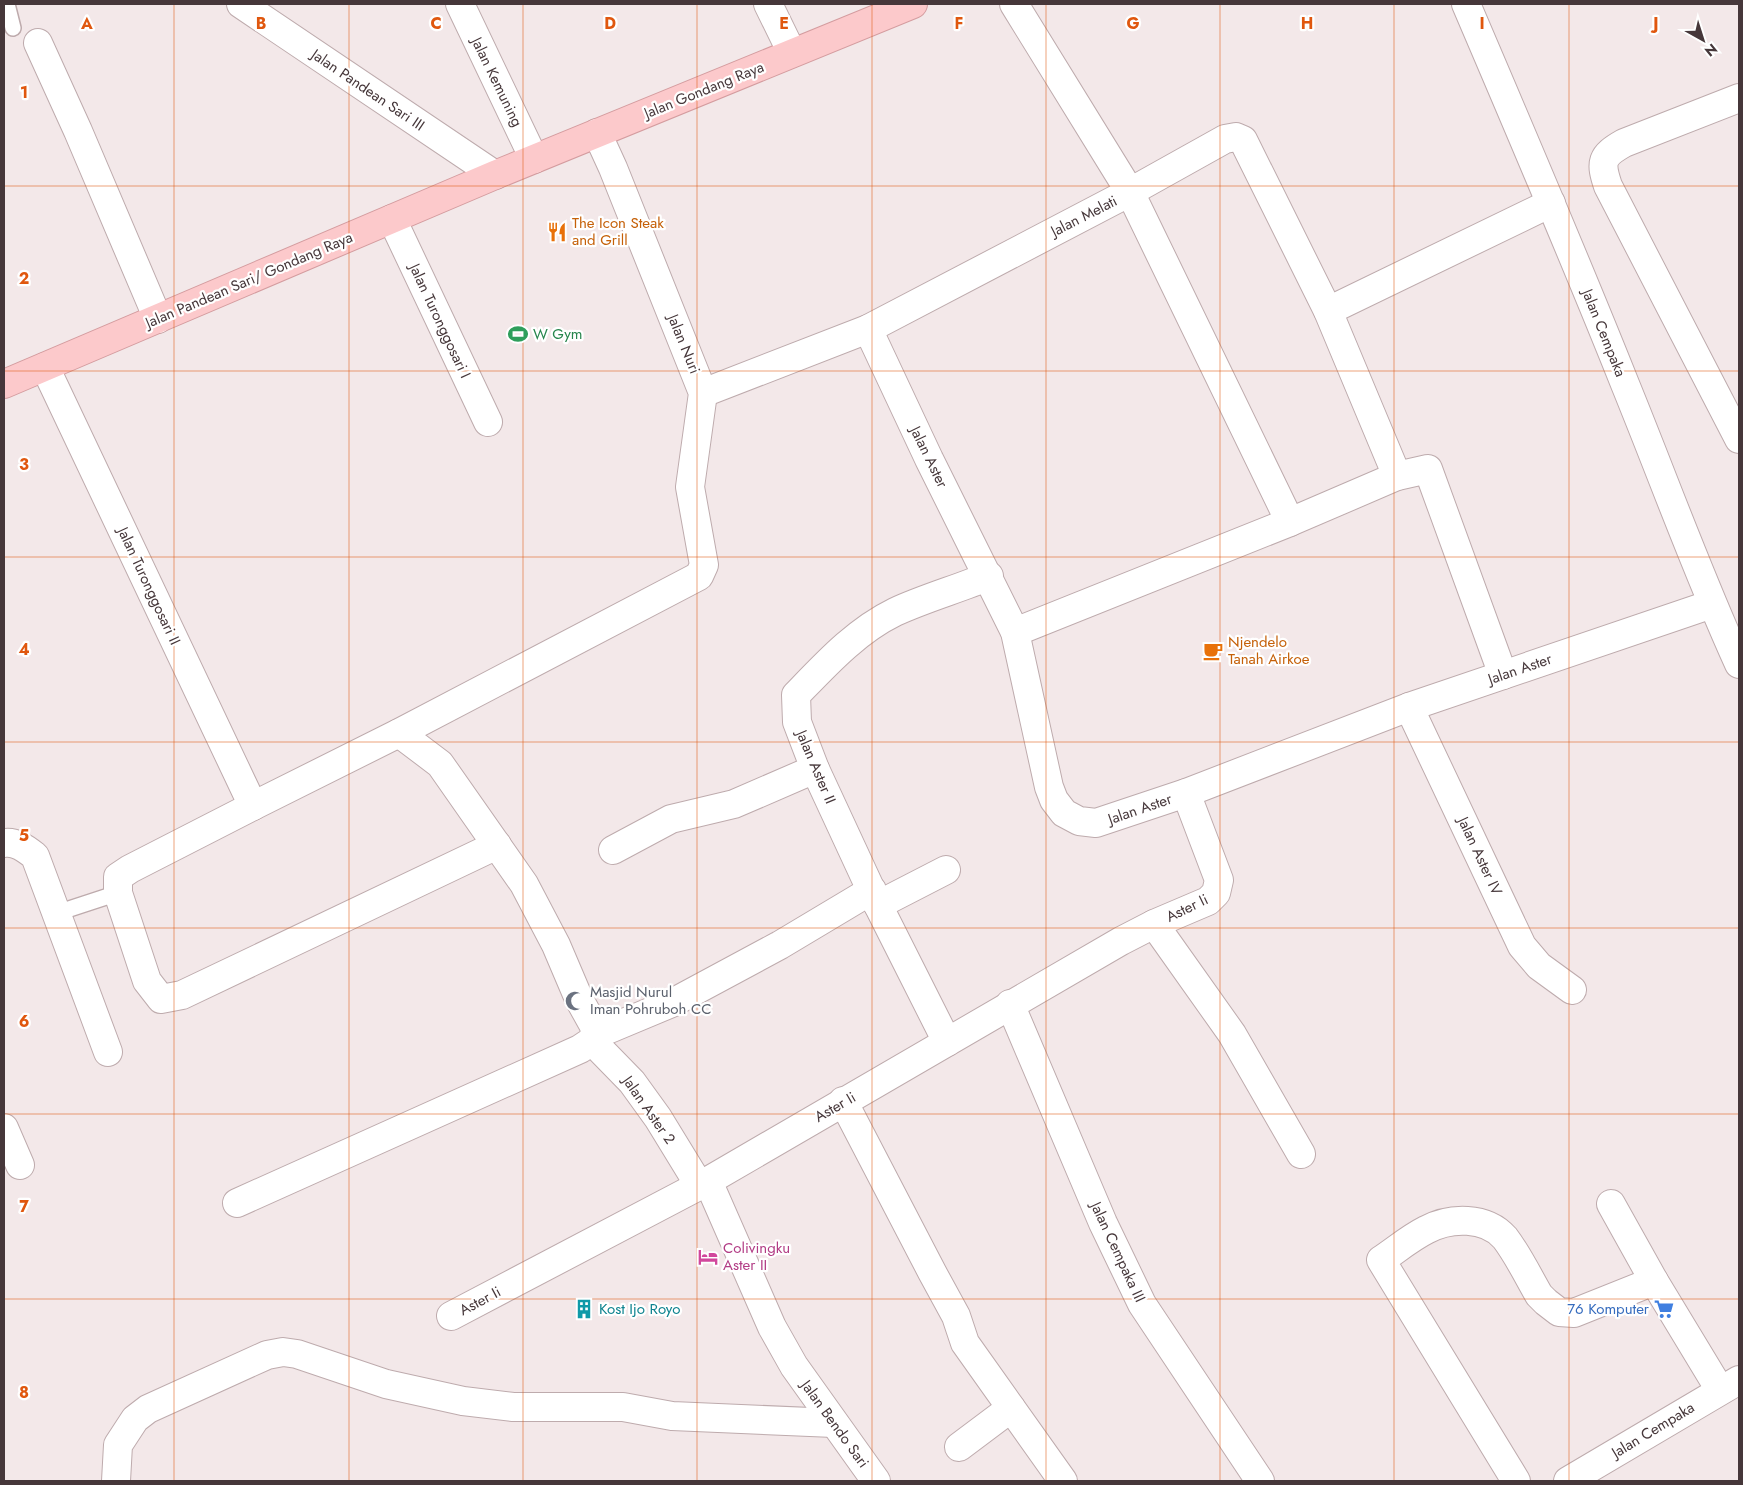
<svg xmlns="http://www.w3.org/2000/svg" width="1743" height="1485" font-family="Jost,sans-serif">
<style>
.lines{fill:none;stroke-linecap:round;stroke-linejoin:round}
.service-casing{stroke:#beabad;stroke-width:18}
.minor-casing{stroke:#beabad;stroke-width:30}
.tertiary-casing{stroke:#beabad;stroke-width:30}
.secondary-casing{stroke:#d49c9f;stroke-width:30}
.service{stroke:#fff;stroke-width:15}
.minor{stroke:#fff;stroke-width:28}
.tertiary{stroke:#fff;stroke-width:28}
.secondary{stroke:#fcc9cb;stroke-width:28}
.grid{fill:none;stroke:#e0570e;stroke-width:1;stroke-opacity:0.55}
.labels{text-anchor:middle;stroke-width:4.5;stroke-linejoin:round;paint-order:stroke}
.street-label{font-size:15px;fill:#46373a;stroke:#fff}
.food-label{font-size:15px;fill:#c56008;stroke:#fff;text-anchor:start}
.leisure-label{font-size:15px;fill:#27864d;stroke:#fff;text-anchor:start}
.worship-label{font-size:15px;fill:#5b616d;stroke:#fff;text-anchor:start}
.hotel-label{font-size:15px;fill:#b23c85;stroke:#fff;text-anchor:start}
.culture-label{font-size:15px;fill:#0d838f;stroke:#fff;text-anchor:start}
.shop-label{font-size:15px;fill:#366cbe;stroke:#fff;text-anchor:end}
.grid-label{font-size:16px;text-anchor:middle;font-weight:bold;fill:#e0570e;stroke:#fff;stroke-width:4.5;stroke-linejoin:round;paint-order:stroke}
</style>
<rect width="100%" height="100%" fill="#f3e8e9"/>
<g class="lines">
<defs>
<g id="service">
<polyline points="7,4 13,28"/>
<polyline points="57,913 118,893"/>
</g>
<g id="minor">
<polyline points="460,4 534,159"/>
<polyline points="768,4 792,53"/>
<polyline points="1014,4 1130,192 1290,522"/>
<path d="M1466,4C1520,130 1574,256 1625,384C1663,477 1697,572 1739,664"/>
<polyline points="38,43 78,131 158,319"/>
<path d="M1739,98L1624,143C1601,156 1600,162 1608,186L1739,439"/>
<polyline points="392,219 488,422"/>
<polyline points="1328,311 1551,203"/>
<polyline points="868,329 929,459 1015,632 1049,787 1054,800 1064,813 1079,821 1096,823 1186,793 1409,707 1712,604"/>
<polyline points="45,367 253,806"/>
<polyline points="703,393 868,329 1130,192 1225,139 1236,137 1243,140 1328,311 1397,476"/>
<polyline points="1015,632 1290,522 1397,476 1428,469 1503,675"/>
<polyline points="1409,707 1522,946 1539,966 1572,990"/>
<path d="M4,843C16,841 26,849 35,856L108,1052"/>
<polyline points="497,845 182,995 161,999 147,981 118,893 118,877 130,869 253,806 399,733 699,576 704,565 690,487 703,393 613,168 597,133"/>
<polyline points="613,850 671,819 734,804 815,769"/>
<polyline points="878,905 946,870"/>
<polyline points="1154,924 1232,1034 1301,1154"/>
<polyline points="1010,1004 1103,1223 1142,1304 1260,1481"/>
<polyline points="595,1035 674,1002 780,945 872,890"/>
<polyline points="592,1041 632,1082 658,1118 699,1185"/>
<path d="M947,1042L878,905L815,769L797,722L796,695C826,664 856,631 895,612C925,598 958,589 989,576"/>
<polyline points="843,1101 932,1272 956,1316 965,1343 1063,1481"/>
<polyline points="4,1128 20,1165"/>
<polyline points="708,1181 772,1327 794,1366 876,1481"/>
<polyline points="237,1203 580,1049 592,1041 595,1035 594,1026 579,999 556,945 524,884 440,764 399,733"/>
<polyline points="1611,1204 1654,1281 1720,1390"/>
<polyline points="451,1316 708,1181 1121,941 1154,924 1208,901 1216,893 1219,880 1186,793"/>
<polyline points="959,1447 1011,1408"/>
<polyline points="116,1481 118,1445 135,1419 148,1409 267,1355 283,1352 297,1354 386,1384 463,1401 513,1407 623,1407 672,1416 834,1423"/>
<path d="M1516,1481L1381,1260C1396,1250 1410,1238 1426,1230C1450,1217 1486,1216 1505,1238C1518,1255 1528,1276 1539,1295L1546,1302L1559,1312L1574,1313L1654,1281"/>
<polyline points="1568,1481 1739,1380"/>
</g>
<polyline id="tertiary" points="241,4 495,175"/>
<polyline id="secondary" points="4,384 495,175 913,4"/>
</defs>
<use href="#service" class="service-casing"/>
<use href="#minor" class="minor-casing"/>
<use href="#tertiary" class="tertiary-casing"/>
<use href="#secondary" class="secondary-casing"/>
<use href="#service" class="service"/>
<use href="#minor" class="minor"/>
<use href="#tertiary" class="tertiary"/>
<use href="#secondary" class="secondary"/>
</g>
<path class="grid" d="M174,4V1481M349,4V1481M523,4V1481M697,4V1481M872,4V1481M1046,4V1481M1220,4V1481M1394,4V1481M1569,4V1481M4,186H1739M4,371H1739M4,557H1739M4,742H1739M4,928H1739M4,1114H1739M4,1299H1739"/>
<defs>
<symbol id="restaurant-bare" viewBox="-9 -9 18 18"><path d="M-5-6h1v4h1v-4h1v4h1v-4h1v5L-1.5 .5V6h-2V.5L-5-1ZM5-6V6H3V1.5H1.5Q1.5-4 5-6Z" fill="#e8710a" stroke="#fff" stroke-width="2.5" paint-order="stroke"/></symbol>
<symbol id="stadium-bare" viewBox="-9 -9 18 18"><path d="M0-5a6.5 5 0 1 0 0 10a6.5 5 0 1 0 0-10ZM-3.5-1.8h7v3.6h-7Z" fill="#2e9e5b" stroke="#fff" stroke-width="2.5" paint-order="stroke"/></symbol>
<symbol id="cafe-bare" viewBox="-9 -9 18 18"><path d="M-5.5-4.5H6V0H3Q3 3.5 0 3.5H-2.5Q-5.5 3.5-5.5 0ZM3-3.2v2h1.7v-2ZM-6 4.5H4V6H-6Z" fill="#e8710a" stroke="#fff" stroke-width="2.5" paint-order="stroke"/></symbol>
<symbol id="mosque-bare" viewBox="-9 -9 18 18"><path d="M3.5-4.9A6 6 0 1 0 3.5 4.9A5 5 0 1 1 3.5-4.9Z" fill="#6b7280" stroke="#fff" stroke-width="2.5" paint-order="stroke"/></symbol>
<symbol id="hotel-bare" viewBox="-9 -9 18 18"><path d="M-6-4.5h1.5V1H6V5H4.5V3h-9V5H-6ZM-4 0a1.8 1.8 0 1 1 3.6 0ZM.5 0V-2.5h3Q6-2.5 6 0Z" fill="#d1479c" stroke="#fff" stroke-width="2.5" paint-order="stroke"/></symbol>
<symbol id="building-bare" viewBox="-9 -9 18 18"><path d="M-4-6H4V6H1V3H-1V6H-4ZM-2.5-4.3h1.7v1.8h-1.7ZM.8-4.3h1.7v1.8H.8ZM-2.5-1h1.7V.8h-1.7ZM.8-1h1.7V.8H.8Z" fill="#0f9aa8" stroke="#fff" stroke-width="2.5" paint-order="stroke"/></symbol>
<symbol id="supermarket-bare" viewBox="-9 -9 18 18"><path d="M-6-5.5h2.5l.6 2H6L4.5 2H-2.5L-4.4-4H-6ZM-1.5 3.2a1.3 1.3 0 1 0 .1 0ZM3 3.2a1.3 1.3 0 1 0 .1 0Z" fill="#3f7fe0" stroke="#fff" stroke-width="2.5" paint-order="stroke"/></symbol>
</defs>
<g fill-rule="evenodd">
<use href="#restaurant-bare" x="543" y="218" width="28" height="28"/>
<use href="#stadium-bare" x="504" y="320" width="28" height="28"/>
<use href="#cafe-bare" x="1199" y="637" width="28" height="28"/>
<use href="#mosque-bare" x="561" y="987" width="28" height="28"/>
<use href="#hotel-bare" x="694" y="1243" width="28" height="28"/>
<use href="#building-bare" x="570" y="1295" width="28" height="28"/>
<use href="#supermarket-bare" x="1650" y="1295" width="28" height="28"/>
</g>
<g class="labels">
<g class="street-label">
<text transform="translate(497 82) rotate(64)" y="5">Jalan Kemuning</text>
<text transform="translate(368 90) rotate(34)" y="5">Jalan Pandean Sari III</text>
<text transform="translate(704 90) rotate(-22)" y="5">Jalan Gondang Raya</text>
<text transform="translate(1084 216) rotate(-27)" y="5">Jalan Melati</text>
<text transform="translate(249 280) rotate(-23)" y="5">Jalan Pandean Sari/ Gondang Raya</text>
<text transform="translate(440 321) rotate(65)" y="5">Jalan Turonggosari I</text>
<text transform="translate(1604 333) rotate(68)" y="5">Jalan Cempaka</text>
<text transform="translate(684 344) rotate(68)" y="5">Jalan Nuri</text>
<text transform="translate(929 457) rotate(64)" y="5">Jalan Aster</text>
<text transform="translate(149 586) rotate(65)" y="5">Jalan Turonggosari II</text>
<text transform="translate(1520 669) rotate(-19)" y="5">Jalan Aster</text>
<text transform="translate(816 767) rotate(67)" y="5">Jalan Aster II</text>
<text transform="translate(1140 809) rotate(-19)" y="5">Jalan Aster</text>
<text transform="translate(1480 856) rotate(65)" y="5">Jalan Aster IV</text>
<text transform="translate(1187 908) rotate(-26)" y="5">Aster Ii</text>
<text transform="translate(835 1107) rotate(-30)" y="5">Aster Ii</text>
<text transform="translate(649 1110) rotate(55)" y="5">Jalan Aster 2</text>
<text transform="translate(1118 1252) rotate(65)" y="5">Jalan Cempaka III</text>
<text transform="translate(480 1301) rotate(-28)" y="5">Aster Ii</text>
<text transform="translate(835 1424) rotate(54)" y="5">Jalan Bendo Sari</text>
<text transform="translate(1653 1430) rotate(-31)" y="5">Jalan Cempaka</text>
</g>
<g class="food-label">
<text x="572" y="228">The Icon Steak<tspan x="572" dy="17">and Grill</tspan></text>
<text x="1228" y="647">Njendelo<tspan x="1228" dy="17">Tanah Airkoe</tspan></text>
</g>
<g class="leisure-label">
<text x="533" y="339">W Gym</text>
</g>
<g class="worship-label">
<text x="590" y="997">Masjid Nurul<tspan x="590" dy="17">Iman Pohruboh CC</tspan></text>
</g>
<g class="hotel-label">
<text x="723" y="1253">Colivingku<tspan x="723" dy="17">Aster II</tspan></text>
</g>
<g class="culture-label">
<text x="599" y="1314">Kost Ijo Royo</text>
</g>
<g class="shop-label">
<text x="1649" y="1314">76 Komputer</text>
</g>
</g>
<g class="grid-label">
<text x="87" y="29">A</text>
<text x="261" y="29">B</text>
<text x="436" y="29">C</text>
<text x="610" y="29">D</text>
<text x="784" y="29">E</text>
<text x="959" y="29">F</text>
<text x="1133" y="29">G</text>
<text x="1307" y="29">H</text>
<text x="1482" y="29">I</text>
<text x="1656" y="29">J</text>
<text x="24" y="98">1</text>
<text x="24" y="284">2</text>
<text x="24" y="470">3</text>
<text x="24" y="655">4</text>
<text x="24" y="841">5</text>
<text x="24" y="1027">6</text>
<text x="24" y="1212">7</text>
<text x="24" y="1398">8</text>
</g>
<rect width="1743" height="1485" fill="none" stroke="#46373a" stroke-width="10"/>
<g transform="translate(1703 40) rotate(141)" stroke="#ffffff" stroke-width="4" paint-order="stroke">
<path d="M0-4L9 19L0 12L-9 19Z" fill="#46373a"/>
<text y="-8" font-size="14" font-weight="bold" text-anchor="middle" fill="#46373a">N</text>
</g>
</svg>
